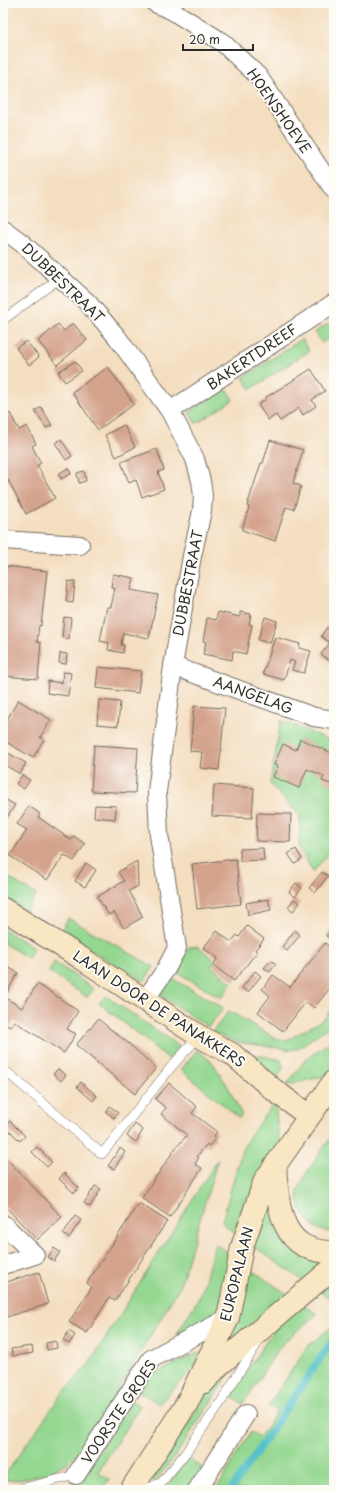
<svg xmlns="http://www.w3.org/2000/svg" width="337" height="1493" font-family="'Playpen Sans',sans-serif">
<style>
.green{fill:#94d790;stroke:#60815e}
.lines{fill:none;stroke-linecap:round;stroke-linejoin:round}
.stream{stroke:#54c1cb;stroke-width:7}
.building{fill:#d4a38c}
.lane-casing{stroke:#716a5f;stroke-width:10}
.street-casing{stroke:#716a5f;stroke-width:20}
.secondary-casing{stroke:#716a5f;stroke-width:24}
.lane{stroke:#fff;stroke-width:9}
.street{stroke:#fff;stroke-width:18}
.secondary{stroke:#f9e7c3;stroke-width:22}
.labels{text-anchor:middle;stroke-width:4;stroke-linejoin:round;paint-order:stroke}
.street-label{font-size:14px;fill:#2b2b2b;stroke:#fdfcf7}
</style>
<rect width="100%" height="100%" fill="#fdfcf7"/>
<filter id="ink" filterUnits="userSpaceOnUse"><feTurbulence type="fractalNoise" baseFrequency=".025" numOctaves="2"/><feDisplacementMap in="SourceGraphic" scale="8" xChannelSelector="R" yChannelSelector="G"/><feConvolveMatrix kernelMatrix="1 2 1 2 8 2 1 2 1" color-interpolation-filters="sRGB"/></filter>
<filter id="wash" filterUnits="userSpaceOnUse"><feTurbulence type="fractalNoise" baseFrequency=".012" numOctaves="4" result="noise"/><feDisplacementMap in="SourceGraphic" scale="16" xChannelSelector="R" yChannelSelector="G"/><feGaussianBlur stdDeviation="0.9" result="paint"/><feColorMatrix in="noise" values="0 0 0 0 0 0 0 0 0 0 0 0 0 0 0 0 0 1.4 0 .05"/><feComposite in="paint" operator="in"/></filter>
<g filter="url(#wash)">
<rect width="100%" height="100%" fill="#f4dec0"/>
<g class="green">
<polygon points="334,320 334,335 322,343 315,332"/>
<polygon points="302,339 309,351 251,389 243,378"/>
<polygon points="226,388 233,400 196,424 189,412"/>
<polygon points="281,720 334,742 334,847 313,872 299,848 300,816 270,784"/>
<polygon points="3,874 36,895 26,911 3,897"/>
<polygon points="68,918 154,967 144,981 65,935 62,930"/>
<polygon points="3,929 34,948 28,958 3,943"/>
<polygon points="198,946 215,961 211,966 232,983 221,998 175,971 189,947"/>
<polygon points="54,962 94,989 87,997 49,972"/>
<polygon points="171,978 224,1008 208,1027 160,995"/>
<polygon points="106,996 180,1047 169,1059 99,1003"/>
<polygon points="334,1006 334,1023 297,1049 292,1050 237,1042 212,1032 229,1011 277,1039 285,1040 291,1038 324,1019"/>
<polygon points="334,1039 334,1070 327,1078 324,1076 288,1085 287,1084 306,1059"/>
<polygon points="197,1050 213,1063 228,1087 242,1115 239,1118 181,1070"/>
<polygon points="252,1054 281,1060 283,1068 277,1077 251,1059"/>
<polygon points="274,1103 275,1103 279,1139 282,1141 237,1234 224,1225 222,1221 242,1150 249,1137"/>
<path d="M334,1133V1231C324,1233 316,1229 310,1222C302,1214 298,1205 298,1194C298,1181 326,1145 334,1133Z"/>
<polygon points="218,1159 180,1286 106,1410 80,1450 67,1463 47,1473 21,1480 3,1480 3,1478 61,1395 89,1364"/>
<polygon points="264,1200 325,1261 305,1282 250,1244"/>
<polygon points="215,1244 233,1256 218,1311 179,1335 177,1334 201,1294"/>
<polygon points="246,1266 290,1296 235,1342 228,1336"/>
<polygon points="334,1276 334,1300 331,1300 317,1290"/>
<polygon points="301,1304 317,1314 291,1336 279,1348 243,1404 230,1396 275,1328"/>
<polygon points="334,1325 334,1490 216,1490 232,1464 231,1463 251,1432 260,1437 277,1411 268,1406 307,1347"/>
<polygon points="200,1352 195,1367 159,1404 139,1391 152,1371 156,1373"/>
<polygon points="227,1369 231,1371 176,1455 155,1482 152,1480 212,1386"/>
<polygon points="132,1401 140,1406 98,1472 109,1479 102,1490 74,1490"/>
<polygon points="188,1458 202,1468 188,1490 165,1490"/>
</g>
<g class="lines">
<polyline class="stream" points="231,1490 334,1338"/>
</g>
<g id="blocks">
<g class="building">
<polygon points="73,323 87,340 57,365 38,341 58,324 64,331"/>
<polygon points="26,341 39,357 29,365 16,348"/>
<polygon points="334,352 334,363 329,355"/>
<polygon points="75,361 82,371 65,382 58,372"/>
<polygon points="108,367 134,404 98,430 72,392"/>
<polygon points="311,369 325,391 312,400 316,406 303,415 299,408 280,421 276,415 268,420 258,405 266,399 265,398"/>
<polygon points="41,407 52,425 46,428 35,411"/>
<polygon points="10,413 19,430 27,426 36,444 32,446 41,463 37,465 55,498 26,514 8,480 6,481 3,475 3,417"/>
<polygon points="124,425 135,447 116,457 105,435"/>
<polygon points="61,439 72,456 66,460 55,443"/>
<polygon points="270,440 303,450 293,483 301,486 294,509 286,507 275,541 242,530 249,507 247,506 261,463 263,463"/>
<polygon points="157,449 164,470 158,472 164,489 142,497 136,480 129,483 121,462"/>
<polygon points="68,468 71,474 61,479 58,474"/>
<polygon points="84,471 86,481 79,483 77,473"/>
<polygon points="5,566 47,571 41,626 39,625 37,642 41,643 38,679 3,676 3,588"/>
<polygon points="113,574 134,578 131,590 158,595 149,638 123,633 121,645 124,645 123,653 108,650 109,643 100,641 107,607 111,607 115,588 111,587"/>
<polygon points="68,581 75,582 73,603 66,602"/>
<polygon points="218,612 240,617 240,612 251,614 249,624 252,625 246,654 233,651 232,660 203,654 206,642 203,641 207,618 216,620"/>
<polygon points="64,617 71,618 69,639 62,638"/>
<polygon points="265,617 277,621 270,643 258,640"/>
<polygon points="327,627 334,633 334,665 321,654 330,643 321,636"/>
<polygon points="275,637 300,644 299,648 311,651 304,673 292,670 295,662 290,660 284,680 263,674"/>
<polygon points="60,653 67,654 66,664 59,663"/>
<polygon points="98,667 141,671 138,693 96,688"/>
<polygon points="63,672 71,673 68,696 47,693 48,681 62,683"/>
<polygon points="18,700 51,720 40,737 44,739 33,758 3,740 3,727"/>
<polygon points="99,700 120,702 118,726 97,724"/>
<polygon points="194,706 225,708 219,770 200,768 202,752 190,751"/>
<polygon points="300,739 334,754 331,764 334,765 334,785 322,781 324,776 307,769 299,788 273,777 278,766 274,765 283,744 296,750"/>
<polygon points="94,745 138,748 135,793 91,791"/>
<polygon points="8,753 26,763 20,774 3,764 3,761"/>
<polygon points="22,775 30,780 24,789 16,784"/>
<polygon points="214,785 254,788 252,818 212,816"/>
<polygon points="3,798 15,805 4,822 3,822"/>
<polygon points="95,805 116,806 115,819 94,817"/>
<polygon points="29,806 40,814 38,817 71,840 74,836 85,844 74,861 64,855 47,880 10,856 27,830 17,824"/>
<polygon points="257,813 291,814 290,842 256,841"/>
<polygon points="263,848 264,860 240,861 240,849"/>
<polygon points="296,849 302,859 295,864 288,854"/>
<polygon points="236,859 241,904 197,909 192,864"/>
<polygon points="137,861 138,886 129,891 143,917 124,928 114,912 109,915 97,897 124,881 118,872"/>
<polygon points="86,863 96,870 85,887 75,881"/>
<polygon points="322,872 328,876 315,893 309,888"/>
<polygon points="296,883 302,888 295,897 289,892"/>
<polygon points="268,899 271,910 248,915 246,903"/>
<polygon points="294,899 300,903 293,911 288,907"/>
<polygon points="334,925 334,943 326,936"/>
<polygon points="247,926 264,939 255,950 257,952 234,981 213,965 218,958 203,948 217,931 231,942 237,935 239,937"/>
<polygon points="295,930 300,935 287,951 282,947"/>
<polygon points="325,943 334,950 334,983 314,1008 306,1002 283,1031 258,1012 270,996 262,989 273,975 290,987"/>
<polygon points="271,960 276,964 270,972 264,968"/>
<polygon points="3,964 18,973 4,997 22,1008 37,984 49,991 78,1011 67,1029 76,1034 64,1053 14,1021 10,1027 3,1023"/>
<polygon points="255,971 261,976 248,992 242,988"/>
<polygon points="98,1019 128,1043 156,1068 135,1094 76,1045"/>
<polygon points="58,1069 66,1075 61,1081 53,1074"/>
<polygon points="81,1082 97,1096 93,1101 77,1087"/>
<polygon points="169,1083 197,1107 192,1113 217,1132 214,1136 216,1138 209,1146 207,1144 197,1156 199,1157 195,1164 202,1168 170,1217 142,1198 174,1150 187,1135 161,1114 166,1108 155,1099"/>
<polygon points="110,1106 118,1113 114,1118 106,1112"/>
<polygon points="10,1121 25,1136 20,1141 5,1126"/>
<polygon points="135,1124 143,1130 136,1142 127,1136"/>
<polygon points="37,1147 52,1162 47,1167 32,1152"/>
<polygon points="120,1148 125,1152 114,1169 108,1166"/>
<polygon points="3,1155 62,1217 37,1240 3,1204"/>
<polygon points="64,1173 79,1188 74,1193 59,1179"/>
<polygon points="95,1186 101,1189 90,1207 84,1203"/>
<polygon points="139,1203 167,1221 115,1301 109,1298 87,1333 69,1322 92,1287 87,1283"/>
<polygon points="75,1216 81,1220 69,1238 63,1234"/>
<polygon points="54,1248 60,1252 54,1261 48,1257"/>
<polygon points="39,1272 48,1304 3,1318 3,1283"/>
<polygon points="69,1331 75,1335 69,1344 63,1340"/>
<polygon points="56,1341 57,1348 47,1350 46,1343"/>
<polygon points="32,1346 33,1353 13,1356 11,1349"/>
</g>
</g>
</g>
<g filter="url(#ink)">
<use href="#blocks" fill-opacity="0" stroke="#716a5f" stroke-width="1"/>
<g class="lines">
<defs>
<g id="lane">
<polyline points="3,320 60,278"/>
<polyline points="8,1073 102,1154 172,1066 199,1036"/>
<polyline points="16,1490 76,1475"/>
<polyline points="144,1490 161,1483 184,1455 221,1402 258,1342"/>
</g>
<g id="street">
<polyline points="155,3 171,10 222,42 258,76 334,190"/>
<polyline points="3,229 23,244 88,303 117,337 170,411 195,459 201,481 203,496 202,511 192,556 173,666 157,792 159,835 177,948 166,969 145,1000"/>
<polyline points="170,411 334,303"/>
<polyline points="3,540 80,545"/>
<polyline points="173,666 314,717 334,720"/>
<polyline points="3,1224 35,1255 3,1265"/>
<polyline points="76,1475 151,1359 228,1318"/>
<polyline points="197,1490 246,1414"/>
</g>
<g id="secondary">
<polyline points="3,909 81,958 199,1036 232,1054 274,1090 309,1116"/>
<path d="M275,1165C278,1207 280,1253 334,1252"/>
<polyline points="204,1382 218,1366 334,1267"/>
<polyline points="131,1490 187,1403 228,1318 242,1247 265,1180 334,1081"/>
</g>
</defs>
<use href="#lane" class="lane-casing"/>
<use href="#street" class="street-casing"/>
<use href="#secondary" class="secondary-casing"/>
<use href="#lane" class="lane"/>
<use href="#street" class="street"/>
<use href="#secondary" class="secondary"/>
</g>
</g>
<g class="labels">
<g class="street-label">
<text transform="translate(279 111) rotate(55)" y="5">HOENSHOEVE</text>
<text transform="translate(63 283) rotate(44)" y="5">DUBBESTRAAT</text>
<text transform="translate(252 357) rotate(-34)" y="5">BAKERTDREEF</text>
<text transform="translate(188 583) rotate(-79)" y="5">DUBBESTRAAT</text>
<text transform="translate(253 695) rotate(20)" y="5">AANGELAG</text>
<text transform="translate(159 1009) rotate(33)" y="5">LAAN DOOR DE PANAKKERS</text>
<text transform="translate(237 1274) rotate(-76)" y="5">EUROPALAAN</text>
<text transform="translate(119 1412) rotate(-56)" y="5">VOORSTE GROES</text>
</g>
</g>
<rect width="337" height="1493" fill="none" stroke="#fdfcf7" stroke-width="16"/>
<path d="M183 44v6h70v-6" fill="none" stroke="#2b2b2b" stroke-width="2"/>
<text x="189" y="44" font-size="12" fill="#2b2b2b" stroke="#fdfcf7" stroke-width="3" paint-order="stroke">20 m</text>
</svg>
